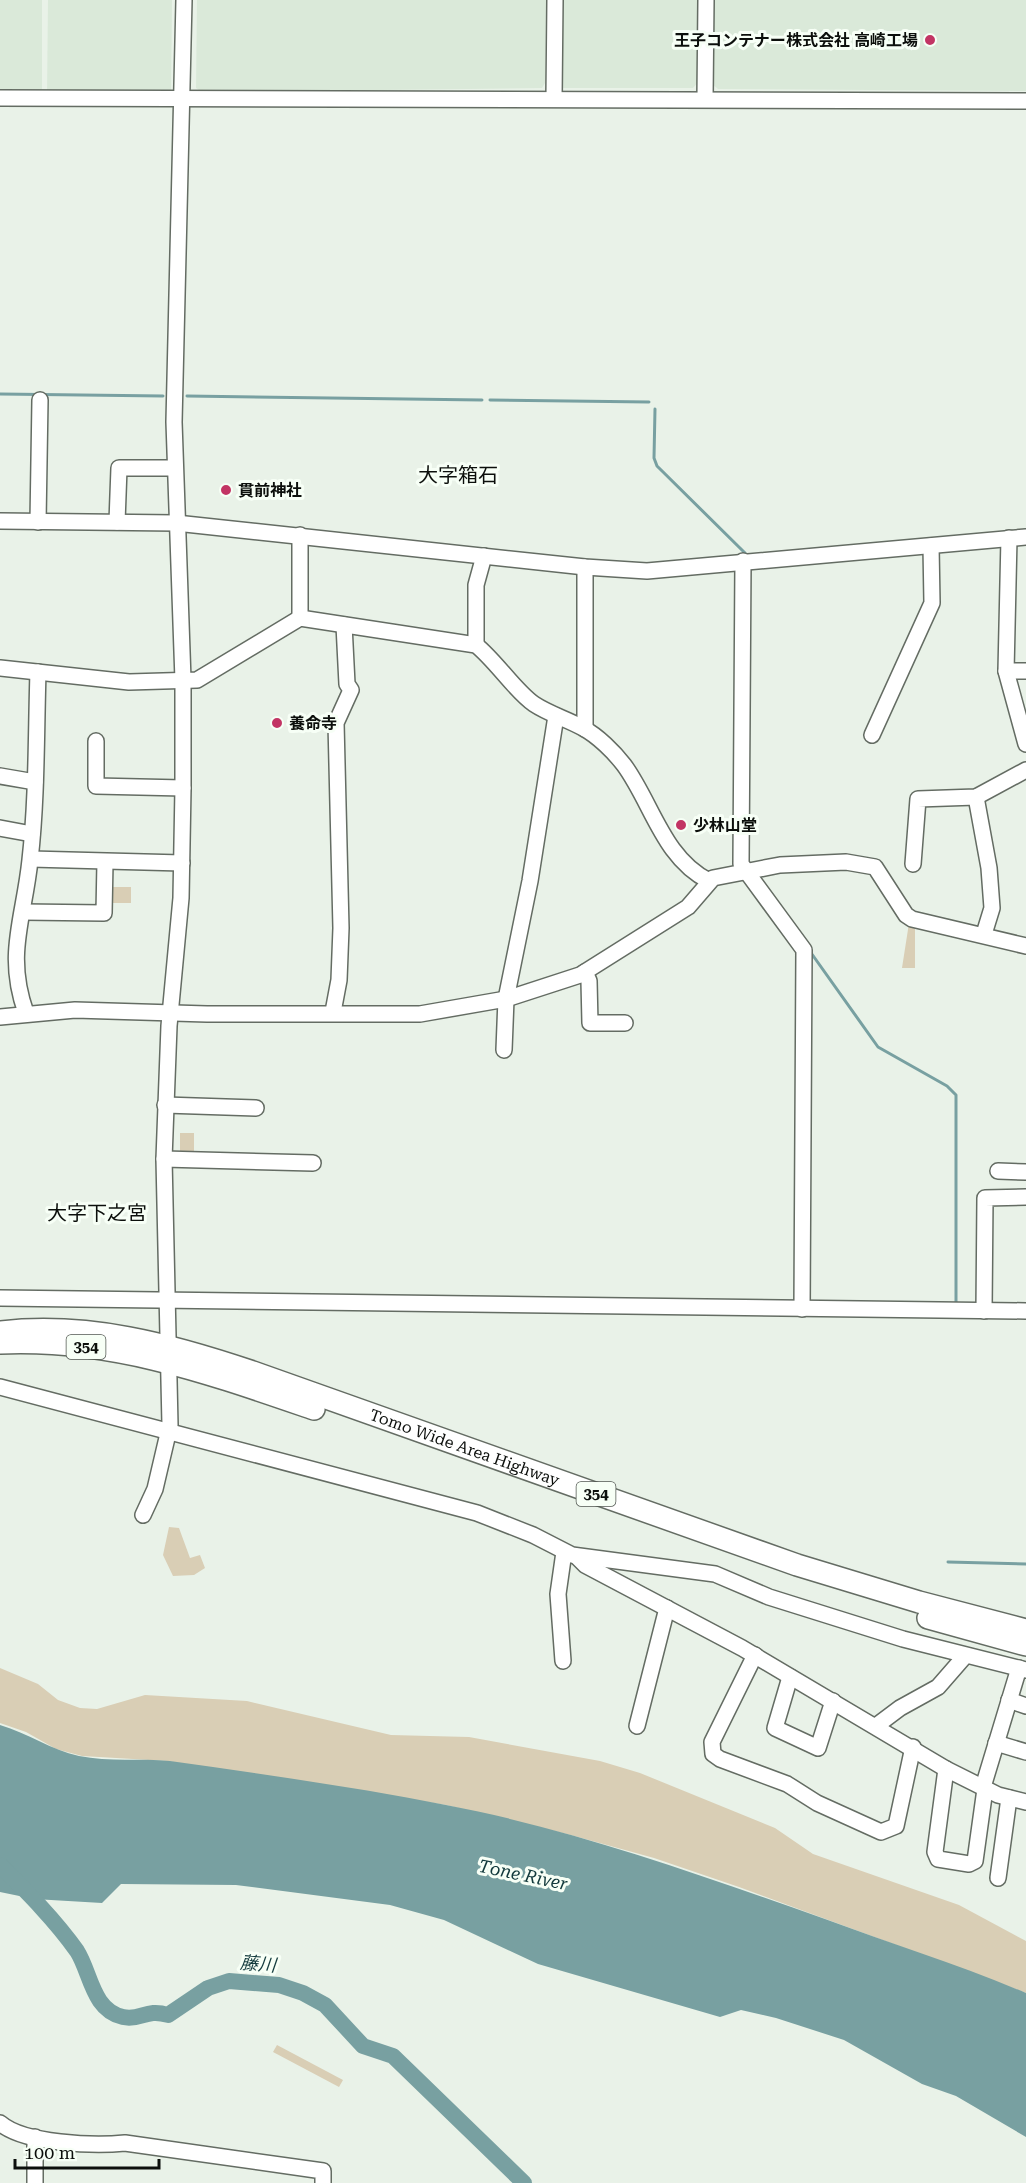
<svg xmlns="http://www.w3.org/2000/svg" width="1026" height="2183" font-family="'Roboto Serif','Noto Sans JP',serif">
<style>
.built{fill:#dae9d9}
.green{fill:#d9ceb5}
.water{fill:#78a0a1}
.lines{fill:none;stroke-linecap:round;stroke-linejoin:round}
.stream{stroke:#78a0a1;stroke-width:3}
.river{stroke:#78a0a1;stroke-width:16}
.minor-casing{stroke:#646c63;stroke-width:18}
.highway-casing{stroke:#646c63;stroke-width:24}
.minor{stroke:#fff;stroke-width:15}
.highway{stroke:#fff;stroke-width:21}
.poi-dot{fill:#c23464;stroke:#f7fff6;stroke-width:2}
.labels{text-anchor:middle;stroke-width:6;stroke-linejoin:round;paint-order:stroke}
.shield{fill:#f7fff6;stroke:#525752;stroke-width:1.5}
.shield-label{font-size:15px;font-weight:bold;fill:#0c0f0c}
.poi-label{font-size:16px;font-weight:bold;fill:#0c0f0c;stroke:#f7fff6;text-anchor:start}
.street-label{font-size:16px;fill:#0c0f0c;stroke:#f7fff6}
.water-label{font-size:18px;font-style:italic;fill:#123a3c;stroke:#f7fff6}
.quarter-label{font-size:20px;fill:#0c0f0c;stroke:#f7fff6}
</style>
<rect width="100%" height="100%" fill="#e9f2e8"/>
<g class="built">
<rect x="0" y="0" width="42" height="92"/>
<polygon points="48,0 172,0 171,97 47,95"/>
<polygon points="197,0 546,0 545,83 542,88 202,92 196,88"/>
<polygon points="559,0 699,0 698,82 693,88 563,88 557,82"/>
<polygon points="713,0 1026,0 1026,91 718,89 712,84"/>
</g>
<g class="green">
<rect x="110" y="887" width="21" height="16"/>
<polygon points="909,923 915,925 915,968 902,968"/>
<polygon points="180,1133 194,1133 194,1156 184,1155 180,1152"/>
<polygon points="169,1527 179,1528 190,1558 200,1555 205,1568 194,1575 173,1576 163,1555"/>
<polygon points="0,1668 38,1684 58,1700 80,1708 97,1709 145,1695 247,1701 391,1735 469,1737 600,1761 640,1773 775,1828 813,1854 959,1905 1026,1941 1026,1993 739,1887 654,1858 567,1834 446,1805 167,1761 82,1756 56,1749 26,1732 0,1723"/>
<polygon points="277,2045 343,2080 339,2087 273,2052"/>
</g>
<path class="water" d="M0,1725C28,1733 51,1750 79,1756C109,1762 141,1758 170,1761C262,1774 355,1787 446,1805C577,1830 700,1875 825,1919C892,1944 960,1965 1026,1993V2137L956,2096L922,2084L844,2040L776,2018L741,2010L720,2017L538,1964L444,1920L390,1905L236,1885L121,1884L102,1903L34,1899L0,1892Z"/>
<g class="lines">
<g class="stream">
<polyline points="0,394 163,396"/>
<polyline points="187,396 482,400"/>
<polyline points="490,400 649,402"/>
<polyline points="655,409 654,458 657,466 745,553"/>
<polyline points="809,950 878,1047 947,1086 956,1095 956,1302 958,1305"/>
<polyline points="948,1562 1026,1564"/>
</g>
<path class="river" d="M0,1865C27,1892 55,1920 77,1951C91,1973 92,2010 123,2017C141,2021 146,2008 168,2015L208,1988L229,1981L279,1985L303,1993L325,2005L363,2046L393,2056L524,2183"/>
<defs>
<g id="minor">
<polyline points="0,98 1026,101"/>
<polyline points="554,98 555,0"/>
<polyline points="705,98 706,0"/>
<polyline points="0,521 176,523 585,567 647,571 1026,537"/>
<polyline points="38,522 40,400"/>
<polyline points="117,522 119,468 174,468"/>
<polyline points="1009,538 1006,671 1026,744"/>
<polyline points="743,561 741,864 804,950 802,1309"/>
<polyline points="585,567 585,729"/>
<polyline points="300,618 300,535"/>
<polyline points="476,645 476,585 484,556"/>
<path d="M0,668L129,682L197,680L300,618L476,645C496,661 516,692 534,704C549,714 567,719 583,728C598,736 614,752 624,765C652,803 663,858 709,881"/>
<polyline points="1006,671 1026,671"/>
<polyline points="872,735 932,603 931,546"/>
<polyline points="96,741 96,786 183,788"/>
<polyline points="0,776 35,782"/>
<polyline points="976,797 989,868 992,908 984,934"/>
<polyline points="0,828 32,834"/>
<polyline points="31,859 182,863"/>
<polyline points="913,864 918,799 976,797 1026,770"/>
<polyline points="23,912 104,913 105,862"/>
<polyline points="585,972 589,981 590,1023 625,1023"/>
<polyline points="333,1012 339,980 341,928 336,723 351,690 347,684 344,625"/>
<path d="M26,1013C5,954 24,919 30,860C37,798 36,735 38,672"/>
<polyline points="0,1017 75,1010 207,1014 420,1014 506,999 580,975 688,907 713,878 780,865 846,862 875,867 906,915 912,919 1026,946"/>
<polyline points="504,1050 506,999 530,881 556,716"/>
<polyline points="165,1105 256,1108"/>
<polyline points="164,1159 313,1163"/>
<polyline points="998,1171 1026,1172"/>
<polyline points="0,1298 1026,1311"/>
<polyline points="984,1311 985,1198 1026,1197"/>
<polyline points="0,1387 477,1513 533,1535 572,1555 715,1574 769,1597 903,1639 1026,1670"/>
<polyline points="143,1515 155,1489 170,1425 164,1159 169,1026 181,898 183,788 183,680 174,422 184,0"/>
<polyline points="576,1556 585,1565 742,1648 946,1769 998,1795 1026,1802"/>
<polyline points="755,1655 712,1742 713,1754 720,1759 787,1784 817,1803 881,1832 896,1826 913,1747"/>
<polyline points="563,1661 558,1594 564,1552"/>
<polyline points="790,1677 775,1728 818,1748 833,1701"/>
<polyline points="1009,1700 1026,1706"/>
<polyline points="637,1726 667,1608"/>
<polyline points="876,1726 900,1708 938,1687 965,1656"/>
<polyline points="996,1743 1026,1752"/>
<polyline points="946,1769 935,1852 938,1859 969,1864 975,1861 985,1789"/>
<polyline points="983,1787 1019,1668"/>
<polyline points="998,1878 1009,1798"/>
<path d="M0,2123C24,2144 95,2146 125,2143L323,2171V2183"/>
<polyline points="35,2137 35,2183"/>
</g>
<g id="highway">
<path id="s1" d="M0,1332C88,1322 170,1344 253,1372L797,1565L919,1602L1026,1630"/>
<path d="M0,1343C112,1338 209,1373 314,1409"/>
<polyline points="928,1618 1026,1645"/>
</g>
</defs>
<use href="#minor" class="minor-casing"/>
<use href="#highway" class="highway-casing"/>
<use href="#minor" class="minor"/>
<use href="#highway" class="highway"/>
</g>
<g class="poi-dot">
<circle cx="930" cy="40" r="6"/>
<circle cx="226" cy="490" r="6"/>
<circle cx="277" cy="723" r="6"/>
<circle cx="681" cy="825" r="6"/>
</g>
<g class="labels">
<g class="shield">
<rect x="66.5" y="1335" width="39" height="24" rx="4.5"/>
<rect x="576.5" y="1482" width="39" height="24" rx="4.5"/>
</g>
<g class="shield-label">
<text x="86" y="1352">354</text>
<text x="596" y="1499">354</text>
</g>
<g class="poi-label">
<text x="918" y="46" text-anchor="end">王子コンテナー株式会社 高崎工場</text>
<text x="238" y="496">貫前神社</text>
<text x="289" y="729">養命寺</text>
<text x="693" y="831">少林山堂</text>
</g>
<g class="street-label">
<text dy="6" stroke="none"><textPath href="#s1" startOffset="483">Tomo Wide Area Highway</textPath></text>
</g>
<g class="water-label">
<text transform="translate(523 1875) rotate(12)" y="6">Tone River</text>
<text transform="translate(258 1964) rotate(5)" y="6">藤川</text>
</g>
<g class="quarter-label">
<text x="458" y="482">大字箱石</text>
<text x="97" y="1220">大字下之宮</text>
</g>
</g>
<path d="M15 2159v9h144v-9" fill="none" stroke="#0c0f0c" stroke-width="3"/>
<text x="24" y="2159" font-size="18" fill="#0c0f0c" stroke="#f7fff6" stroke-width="4.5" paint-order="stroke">100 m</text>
</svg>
